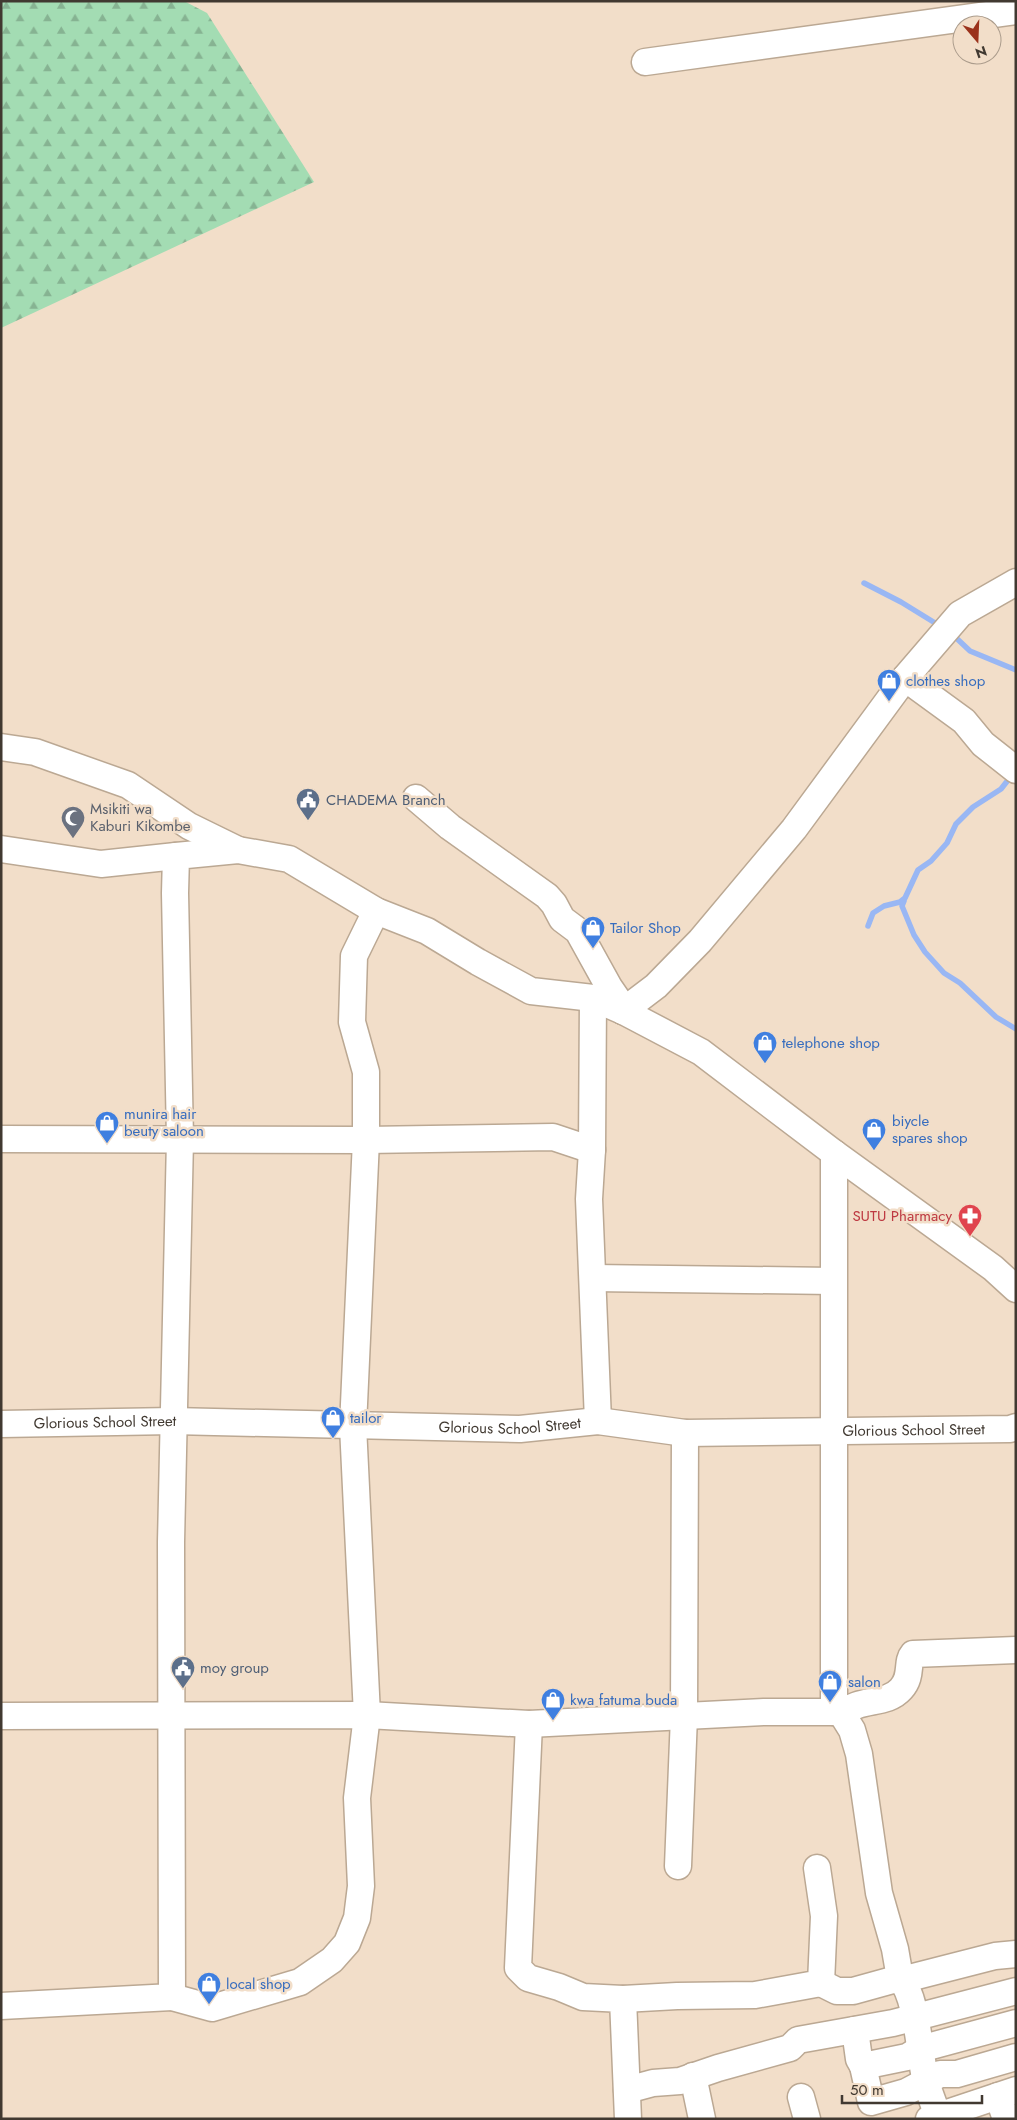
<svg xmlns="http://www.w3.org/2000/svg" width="1017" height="2120" font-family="Jost,sans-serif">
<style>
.forest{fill:url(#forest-firs)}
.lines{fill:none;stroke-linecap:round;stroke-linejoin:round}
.stream{stroke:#99b7f4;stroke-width:5.5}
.minor-casing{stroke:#bba893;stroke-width:29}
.minor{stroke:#fff;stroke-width:26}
.labels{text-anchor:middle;stroke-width:5;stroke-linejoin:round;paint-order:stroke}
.shop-label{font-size:15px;fill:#366cbe;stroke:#f2dec9;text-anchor:start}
.service-label{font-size:15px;fill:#4e5e75;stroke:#f2dec9;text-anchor:start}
.worship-label{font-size:15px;fill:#5b616d;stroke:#f2dec9;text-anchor:start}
.health-label{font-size:15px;fill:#be3a42;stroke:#f2dec9;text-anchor:end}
.street-label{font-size:15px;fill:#413931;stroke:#f2dec9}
</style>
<defs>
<pattern id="forest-firs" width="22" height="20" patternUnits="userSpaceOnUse" patternTransform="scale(1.25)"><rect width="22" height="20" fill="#a3dcb3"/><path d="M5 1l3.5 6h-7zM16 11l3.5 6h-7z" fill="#86b392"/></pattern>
</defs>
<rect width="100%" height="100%" fill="#f2dec9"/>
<polygon class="forest" points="1,1 184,1 207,13 314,182 1,328"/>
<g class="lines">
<g class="stream">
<polyline points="864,583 901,602 940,626"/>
<polyline points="952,634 970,651 1016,670"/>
<polyline points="904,901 902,906 914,935 925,952 944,973 960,983 996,1017 1016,1029"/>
<polyline points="868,926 873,913 884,906 900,902 905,898 918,870 931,861 947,843 956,824 973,807 1001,789 1012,775"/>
</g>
<defs>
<g id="minor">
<polyline points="645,62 1016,11"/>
<polyline points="905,678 964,721 983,744 1016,770"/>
<polyline points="1,747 35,752 128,785 189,826 238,850"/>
<polyline points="416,798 450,827 547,896 554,904 562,919 578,931 609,987 620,1003 623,1011"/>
<polyline points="1,849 101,864 176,856"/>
<polyline points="593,998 592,1150 589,1199 598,1421"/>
<polyline points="623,1011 656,986 700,941 794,829 905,678 960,614 1016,582"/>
<polyline points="1,1139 366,1140 553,1137 592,1150"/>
<polyline points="593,1278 833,1281"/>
<path id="s1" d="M1,1424L173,1421L520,1429L598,1421L685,1433L1010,1429L1016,1427"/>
<polyline points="834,1712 842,1714 852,1730 859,1754 879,1893 895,1949 900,1978 913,1977 995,1956 1016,1954"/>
<path d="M842,1714C860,1697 886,1706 901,1689C913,1676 906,1662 913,1654L1016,1650"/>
<polyline points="1,1716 367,1715 529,1724 764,1712 834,1712 834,1153"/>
<polyline points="529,1724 518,1968 528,1978 559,1987 583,1997 623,1999 628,2119"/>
<polyline points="678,1866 684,1716 685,1433"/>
<path d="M821,1983L837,1991H853L900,1978C918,1998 919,2055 926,2082C930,2095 935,2107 939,2119"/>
<polyline points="172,1997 212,2008 300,1982 332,1960 347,1943 357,1918 361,1886 357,1798 367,1715 353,1426 366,1140 366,1072 352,1022 354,956 376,911"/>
<polyline points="623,1999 677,1996 755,1995 821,1983 824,1916 817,1868"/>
<polyline points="1,2006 172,1997 171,1542 180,1139 175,893 176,856 238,850 289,859 376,911 427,931 478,962 531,991 593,998 623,1011 701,1052 834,1153 993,1268 1016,1289"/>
<polyline points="855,2030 859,2059 863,2066 907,2057 920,2049 1016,2023"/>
<polyline points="863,2066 871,2102 906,2092 940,2074 957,2074 1016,2057"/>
<polyline points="693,2076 702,2119"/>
<polyline points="627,2090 653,2083 680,2081 718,2068 790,2048 798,2040 893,2023 1016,1991"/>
<polyline points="998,2096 1006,2119"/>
<polyline points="801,2097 807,2119"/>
<polyline points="929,2119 1016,2090"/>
</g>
</defs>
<use href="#minor" class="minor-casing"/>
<use href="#minor" class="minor"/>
</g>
<defs>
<symbol id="shop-pin" viewBox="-11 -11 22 30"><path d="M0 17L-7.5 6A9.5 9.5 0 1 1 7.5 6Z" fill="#3f7fe0" stroke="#f2dec9"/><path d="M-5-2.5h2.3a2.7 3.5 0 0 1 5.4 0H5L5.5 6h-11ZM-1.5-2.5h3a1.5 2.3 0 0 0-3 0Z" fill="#fff"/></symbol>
<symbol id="civic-pin" viewBox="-11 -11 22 30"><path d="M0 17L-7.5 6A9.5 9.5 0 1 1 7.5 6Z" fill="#5c6f8a" stroke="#f2dec9"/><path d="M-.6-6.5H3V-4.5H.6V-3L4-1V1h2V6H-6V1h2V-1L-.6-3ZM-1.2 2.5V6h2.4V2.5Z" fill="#fff"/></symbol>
<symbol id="mosque-pin" viewBox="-11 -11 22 30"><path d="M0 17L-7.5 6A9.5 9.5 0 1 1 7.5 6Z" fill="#6b7280" stroke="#f2dec9"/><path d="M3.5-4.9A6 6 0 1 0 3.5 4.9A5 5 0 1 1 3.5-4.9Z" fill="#fff"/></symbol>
<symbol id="pharmacy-pin" viewBox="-11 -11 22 30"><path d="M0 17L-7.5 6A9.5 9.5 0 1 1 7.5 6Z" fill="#e0444e" stroke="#f2dec9"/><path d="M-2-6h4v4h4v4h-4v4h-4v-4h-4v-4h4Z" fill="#fff"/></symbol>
</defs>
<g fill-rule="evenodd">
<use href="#shop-pin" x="875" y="667" width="28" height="38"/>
<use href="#civic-pin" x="294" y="786" width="28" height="38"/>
<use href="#mosque-pin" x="59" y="804" width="28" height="38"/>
<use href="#shop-pin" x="579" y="914" width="28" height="38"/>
<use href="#shop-pin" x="751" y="1029" width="28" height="38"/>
<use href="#shop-pin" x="93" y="1109" width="28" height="38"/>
<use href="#shop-pin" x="860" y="1116" width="28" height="38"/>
<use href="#pharmacy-pin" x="956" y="1202" width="28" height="38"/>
<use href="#shop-pin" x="319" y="1404" width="28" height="38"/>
<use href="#civic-pin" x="169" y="1654" width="28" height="38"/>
<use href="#shop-pin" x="816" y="1668" width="28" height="38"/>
<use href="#shop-pin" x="539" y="1686" width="28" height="38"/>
<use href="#shop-pin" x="195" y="1970" width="28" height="38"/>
</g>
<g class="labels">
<g class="shop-label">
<text x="906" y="686">clothes shop</text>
<text x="610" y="933">Tailor Shop</text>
<text x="782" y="1048">telephone shop</text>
<text x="124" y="1119">munira hair<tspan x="124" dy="17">beuty saloon</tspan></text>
<text x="892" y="1126">biycle<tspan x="892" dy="17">spares shop</tspan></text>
<text x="350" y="1423">tailor</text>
<text x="848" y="1687">salon</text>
<text x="570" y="1705">kwa fatuma buda</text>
<text x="226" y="1989">local shop</text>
</g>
<g class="service-label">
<text x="326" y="805">CHADEMA Branch</text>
<text x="200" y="1673">moy group</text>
</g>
<g class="worship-label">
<text x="90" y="814">Msikiti wa<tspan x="90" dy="17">Kaburi Kikombe</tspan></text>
</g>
<g class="health-label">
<text x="952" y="1221">SUTU Pharmacy</text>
</g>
<g class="street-label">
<text dy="5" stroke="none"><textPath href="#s1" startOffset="104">Glorious School Street</textPath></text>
<text dy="5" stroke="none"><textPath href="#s1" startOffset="509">Glorious School Street</textPath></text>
<text dy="5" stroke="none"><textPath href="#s1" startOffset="914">Glorious School Street</textPath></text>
</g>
</g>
<rect width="1017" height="2120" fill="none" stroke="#413931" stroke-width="5"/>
<g transform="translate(977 40) rotate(161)"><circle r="24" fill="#f2dec9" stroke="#ab9c8c"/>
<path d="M0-4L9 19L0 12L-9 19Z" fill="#9b321b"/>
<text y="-8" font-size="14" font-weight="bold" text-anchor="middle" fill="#413931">N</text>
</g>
<path d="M842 2095v8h140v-8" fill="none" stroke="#413931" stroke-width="2.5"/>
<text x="850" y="2095" font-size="15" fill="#413931" stroke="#f2dec9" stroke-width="4" paint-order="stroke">50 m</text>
</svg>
